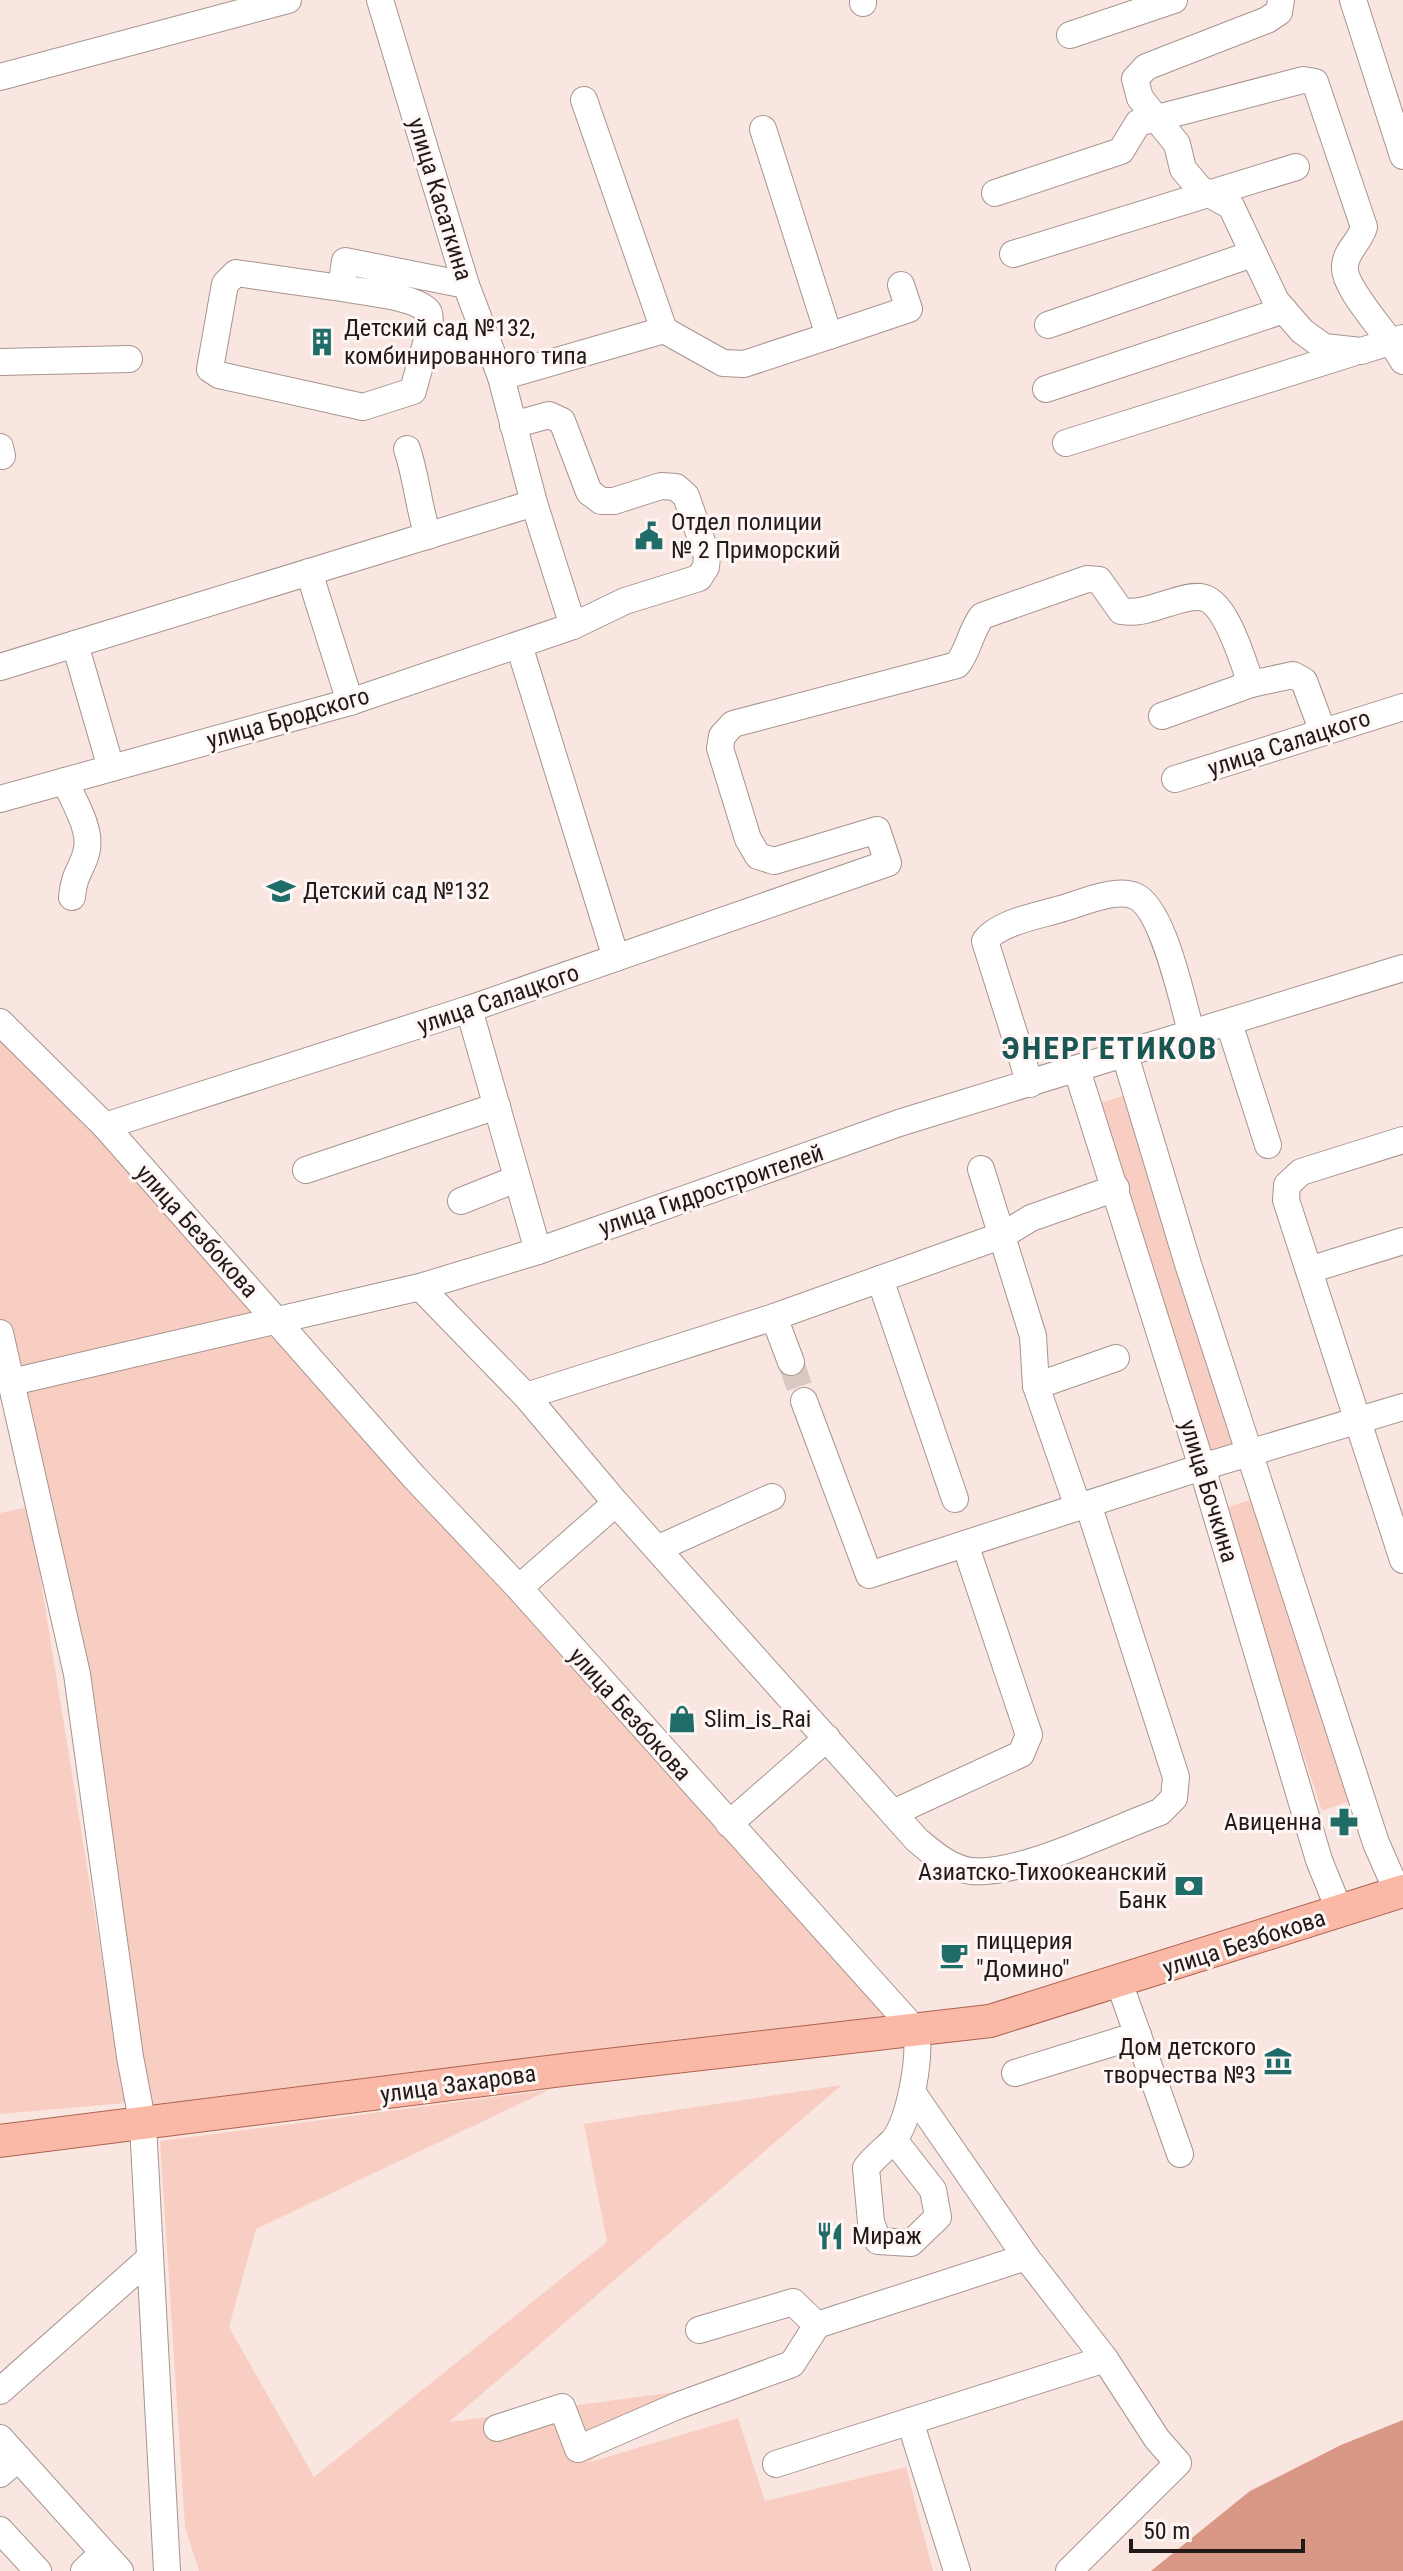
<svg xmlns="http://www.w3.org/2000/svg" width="1403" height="2571" font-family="'Roboto Condensed',sans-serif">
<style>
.green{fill:#f9cec2}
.water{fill:#d99785}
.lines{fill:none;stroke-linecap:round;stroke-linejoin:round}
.minor-tunnel{stroke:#d9c7c2;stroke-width:26;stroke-dasharray:26 13;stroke-linecap:butt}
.minor-casing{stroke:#a6948f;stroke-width:28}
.major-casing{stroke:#ac624f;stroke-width:34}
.minor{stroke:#fff;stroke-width:26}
.major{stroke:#fab8a7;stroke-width:32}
.labels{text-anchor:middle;stroke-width:6;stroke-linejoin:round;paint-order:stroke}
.street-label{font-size:24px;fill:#211a18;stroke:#fef6f4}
.poi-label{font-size:24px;fill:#211a18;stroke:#fef6f4;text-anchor:start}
.district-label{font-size:32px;font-weight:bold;letter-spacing:2px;fill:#1b5653;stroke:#fef6f4}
</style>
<rect width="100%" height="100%" fill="#fae6e0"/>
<g class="green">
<polygon points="0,1022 916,2031 143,2125 77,1674 0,1333"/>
<polygon points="1132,1093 1247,1440 1210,1453 1094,1105"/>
<polygon points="1259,1497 1359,1798 1322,1811 1222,1509"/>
<polygon points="29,1507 125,2103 0,2114 0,1513"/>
<polygon points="842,2085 449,2422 706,2388 587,2463 738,2418 765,2501 906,2467 933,2571 199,2571 185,2527 160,2141 549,2090 256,2229 229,2327 314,2477 607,2242 584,2124"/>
</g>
<polygon class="water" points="1403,2420 1403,2571 1151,2571 1250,2491 1341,2445"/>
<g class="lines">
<polyline class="minor-tunnel" points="791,1362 804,1401"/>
<defs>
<g id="minor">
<polyline points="380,0 466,285 501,377 534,503 573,626"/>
<polyline points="1281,0 1279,12 1267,20 1146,67 1135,79 1140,98 1177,144 1183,169 1200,189 1231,206 1276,301 1302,331 1324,347 1361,351 1403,338"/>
<polyline points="1353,0 1403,156"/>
<polyline points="863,3 863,0"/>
<polyline points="1070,35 1174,0"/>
<polyline points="0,77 288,0"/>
<polyline points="584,100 664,330"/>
<path d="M995,193L1121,151L1138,123L1303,80L1315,82L1364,227C1360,242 1346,250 1345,266C1342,288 1391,337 1403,361"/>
<polyline points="1013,254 1296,167"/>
<path d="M341,288C358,291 422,297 429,313C434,325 416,376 413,391L363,407L219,375L210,369L225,284L236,273L341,288L345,261L466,285"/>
<polyline points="1048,325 1252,254"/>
<polyline points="829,336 909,309 901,285"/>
<polyline points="422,355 487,341"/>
<polyline points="0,362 129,359"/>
<polyline points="501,377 664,330 723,363 744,364 829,336 763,129"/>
<polyline points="1046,389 1284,310"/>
<polyline points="1066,443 1352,353"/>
<polyline points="0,447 2,456"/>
<path d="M407,449C417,479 418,505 428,536"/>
<polyline points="309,572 350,702"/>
<polyline points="75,644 111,768"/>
<polyline points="519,645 616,958"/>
<polyline points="0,667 534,503"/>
<polyline points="1162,716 1251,684"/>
<polyline points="1175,779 1403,707"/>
<path d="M65,781C73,800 91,828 87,849C84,867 74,872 72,897"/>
<polyline points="0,799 350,702 573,626 625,601 699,578 706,567 707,556 686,496 676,487 661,486 614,501 601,501 589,492 562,421 549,415 513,425"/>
<polyline points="469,1009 538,1251"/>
<path d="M0,1022L105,1126L414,1477L519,1588L916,2031C921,2057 910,2120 893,2141C884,2150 874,2157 866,2168L871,2222L878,2241L911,2243L938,2217L933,2190L894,2140"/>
<polyline points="1229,1023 1268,1145"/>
<polyline points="1125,1055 1188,1264 1376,1843 1398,1893"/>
<polyline points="1077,1070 1202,1467 1319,1860 1340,1912"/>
<path d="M1030,1084L985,941C998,923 1036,916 1057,910C1078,905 1114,887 1135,896C1164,908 1183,1005 1192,1035"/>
<path d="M105,1126L469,1009L888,863L877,830L774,861L758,856L748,839L720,748L722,736L733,724L957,665C969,650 970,632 982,616L1087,579L1099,580L1121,611C1139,614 1152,608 1169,603C1179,600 1189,596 1200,597C1226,599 1243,662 1251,684L1293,675L1304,681L1323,732"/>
<polyline points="1403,1140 1301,1172 1287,1185 1286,1200 1403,1560"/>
<polyline points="981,1169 1033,1336 1036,1386 1078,1507"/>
<polyline points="306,1170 497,1106"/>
<polyline points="461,1201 516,1179"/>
<polyline points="1309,1270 1403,1241"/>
<polyline points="880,1279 955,1499"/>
<path d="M420,1287L526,1396L616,1503L917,1840C933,1853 949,1868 971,1871C1020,1876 1111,1830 1160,1812L1174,1798L1176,1777L1088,1504"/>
<polyline points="774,1317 791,1362"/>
<polyline points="0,1333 77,1674 130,2057 143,2125 167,2571"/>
<polyline points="12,1382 420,1287 538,1251 899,1123 1403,968"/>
<polyline points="1036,1386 1116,1358"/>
<polyline points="526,1396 774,1317 1003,1235 1031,1218 1116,1188"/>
<polyline points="804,1401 869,1575 1202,1467 1403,1407"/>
<polyline points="659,1548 772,1497"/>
<polyline points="519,1588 616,1503"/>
<polyline points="893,1813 1021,1754 1029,1735 965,1544"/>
<polyline points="729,1824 827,1738"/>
<polyline points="1119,1982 1180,2154"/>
<polyline points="1015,2073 1138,2035"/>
<polyline points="912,2092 1026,2257 1105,2359 1157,2439 1178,2463 1069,2571"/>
<polyline points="699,2330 793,2302 817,2325"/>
<polyline points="0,2391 150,2258"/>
<polyline points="910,2421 957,2571"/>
<polyline points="497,2428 562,2407 578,2449 677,2406 792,2364 817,2325 1026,2257"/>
<polyline points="0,2438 120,2571"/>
<polyline points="776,2464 1105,2359"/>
<polyline points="0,2474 18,2458"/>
<polyline points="0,2530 38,2571"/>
<polyline points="84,2571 103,2553"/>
</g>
<polyline id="major" points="0,2141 571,2069 990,2021 1403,1891"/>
</defs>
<use href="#minor" class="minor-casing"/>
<use href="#major" class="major-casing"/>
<use href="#minor" class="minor"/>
<use href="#major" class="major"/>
</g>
<defs>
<symbol id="building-bare" viewBox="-9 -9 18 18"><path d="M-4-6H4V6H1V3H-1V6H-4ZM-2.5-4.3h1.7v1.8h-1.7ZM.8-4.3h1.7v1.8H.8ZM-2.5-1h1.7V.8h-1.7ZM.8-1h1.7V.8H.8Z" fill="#206c68" stroke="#fef6f4" stroke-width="2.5" paint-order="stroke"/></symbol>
<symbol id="civic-bare" viewBox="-9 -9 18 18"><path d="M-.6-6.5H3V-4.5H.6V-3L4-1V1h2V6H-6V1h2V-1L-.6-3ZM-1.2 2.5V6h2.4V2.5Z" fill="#206c68" stroke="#fef6f4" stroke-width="2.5" paint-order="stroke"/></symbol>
<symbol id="school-bare" viewBox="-9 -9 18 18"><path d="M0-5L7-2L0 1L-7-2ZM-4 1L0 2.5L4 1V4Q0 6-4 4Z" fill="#206c68" stroke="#fef6f4" stroke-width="2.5" paint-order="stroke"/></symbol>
<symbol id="shop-bare" viewBox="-9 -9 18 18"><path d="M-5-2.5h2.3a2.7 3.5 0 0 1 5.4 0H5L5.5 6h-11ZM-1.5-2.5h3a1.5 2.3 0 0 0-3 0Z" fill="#206c68" stroke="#fef6f4" stroke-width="2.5" paint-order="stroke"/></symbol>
<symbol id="pharmacy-bare" viewBox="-9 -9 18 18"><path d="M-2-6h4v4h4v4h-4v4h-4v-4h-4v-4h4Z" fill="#206c68" stroke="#fef6f4" stroke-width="2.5" paint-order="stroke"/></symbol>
<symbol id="bank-bare" viewBox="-9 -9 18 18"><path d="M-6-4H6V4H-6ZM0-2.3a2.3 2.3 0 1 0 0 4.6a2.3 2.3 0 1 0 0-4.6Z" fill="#206c68" stroke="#fef6f4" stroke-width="2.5" paint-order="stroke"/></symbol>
<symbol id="cafe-bare" viewBox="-9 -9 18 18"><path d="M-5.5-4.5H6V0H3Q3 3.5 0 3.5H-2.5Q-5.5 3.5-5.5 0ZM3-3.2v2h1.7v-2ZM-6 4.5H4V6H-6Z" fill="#206c68" stroke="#fef6f4" stroke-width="2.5" paint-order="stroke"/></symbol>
<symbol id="museum-bare" viewBox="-9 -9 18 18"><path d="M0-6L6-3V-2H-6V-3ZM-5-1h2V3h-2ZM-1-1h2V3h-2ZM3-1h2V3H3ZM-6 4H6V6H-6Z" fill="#206c68" stroke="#fef6f4" stroke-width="2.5" paint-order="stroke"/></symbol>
<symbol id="restaurant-bare" viewBox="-9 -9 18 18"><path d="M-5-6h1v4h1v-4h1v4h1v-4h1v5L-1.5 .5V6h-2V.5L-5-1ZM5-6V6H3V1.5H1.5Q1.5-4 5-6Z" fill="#206c68" stroke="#fef6f4" stroke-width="2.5" paint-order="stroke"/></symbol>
</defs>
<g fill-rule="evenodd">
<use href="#building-bare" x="302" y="322" width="40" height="40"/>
<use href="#civic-bare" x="629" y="516" width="40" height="40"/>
<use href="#school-bare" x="261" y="871" width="40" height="40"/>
<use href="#shop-bare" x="662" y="1699" width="40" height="40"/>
<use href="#pharmacy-bare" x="1324" y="1802" width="40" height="40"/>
<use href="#bank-bare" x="1169" y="1866" width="40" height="40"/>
<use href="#cafe-bare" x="934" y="1935" width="40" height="40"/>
<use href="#museum-bare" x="1258" y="2041" width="40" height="40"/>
<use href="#restaurant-bare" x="810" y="2216" width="40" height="40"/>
</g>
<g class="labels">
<g class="street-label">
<text transform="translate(440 199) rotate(73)" y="8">улица Касаткина</text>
<text transform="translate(288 718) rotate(-16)" y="8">улица Бродского</text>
<text transform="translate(1289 743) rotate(-18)" y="8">улица Салацкого</text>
<text transform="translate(498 999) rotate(-19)" y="8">улица Салацкого</text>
<text transform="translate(711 1190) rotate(-19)" y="8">улица Гидростроителей</text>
<text transform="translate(197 1231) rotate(48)" y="8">улица Безбокова</text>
<text transform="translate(1209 1491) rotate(73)" y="8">улица Бочкина</text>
<text transform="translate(630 1714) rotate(48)" y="8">улица Безбокова</text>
<text transform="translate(1244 1943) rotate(-18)" y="8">улица Безбокова</text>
<text transform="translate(458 2084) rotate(-8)" y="8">улица Захарова</text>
</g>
<g class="poi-label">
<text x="344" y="336">Детский сад №132,<tspan x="344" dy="28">комбинированного типа</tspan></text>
<text x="671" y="530">Отдел полиции<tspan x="671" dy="28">№ 2 Приморский</tspan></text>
<text x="303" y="899">Детский сад №132</text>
<text x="704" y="1727">Slim_is_Rai</text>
<text x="1322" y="1830" text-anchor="end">Авиценна</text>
<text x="1167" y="1880" text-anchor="end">Азиатско-Тихоокеанский<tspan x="1167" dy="28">Банк</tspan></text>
<text x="976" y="1949">пиццерия<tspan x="976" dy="28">"Домино"</tspan></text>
<text x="1256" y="2055" text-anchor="end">Дом детского<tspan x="1256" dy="28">творчества №3</tspan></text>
<text x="852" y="2244">Мираж</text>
</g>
<g class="district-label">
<text x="1110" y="1059">ЭНЕРГЕТИКОВ</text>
</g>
</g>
<path d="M1131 2539v12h172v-12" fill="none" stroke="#211a18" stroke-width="4"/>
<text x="1143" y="2539" font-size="24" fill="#211a18" stroke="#fef6f4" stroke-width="6" paint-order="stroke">50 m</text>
</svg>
